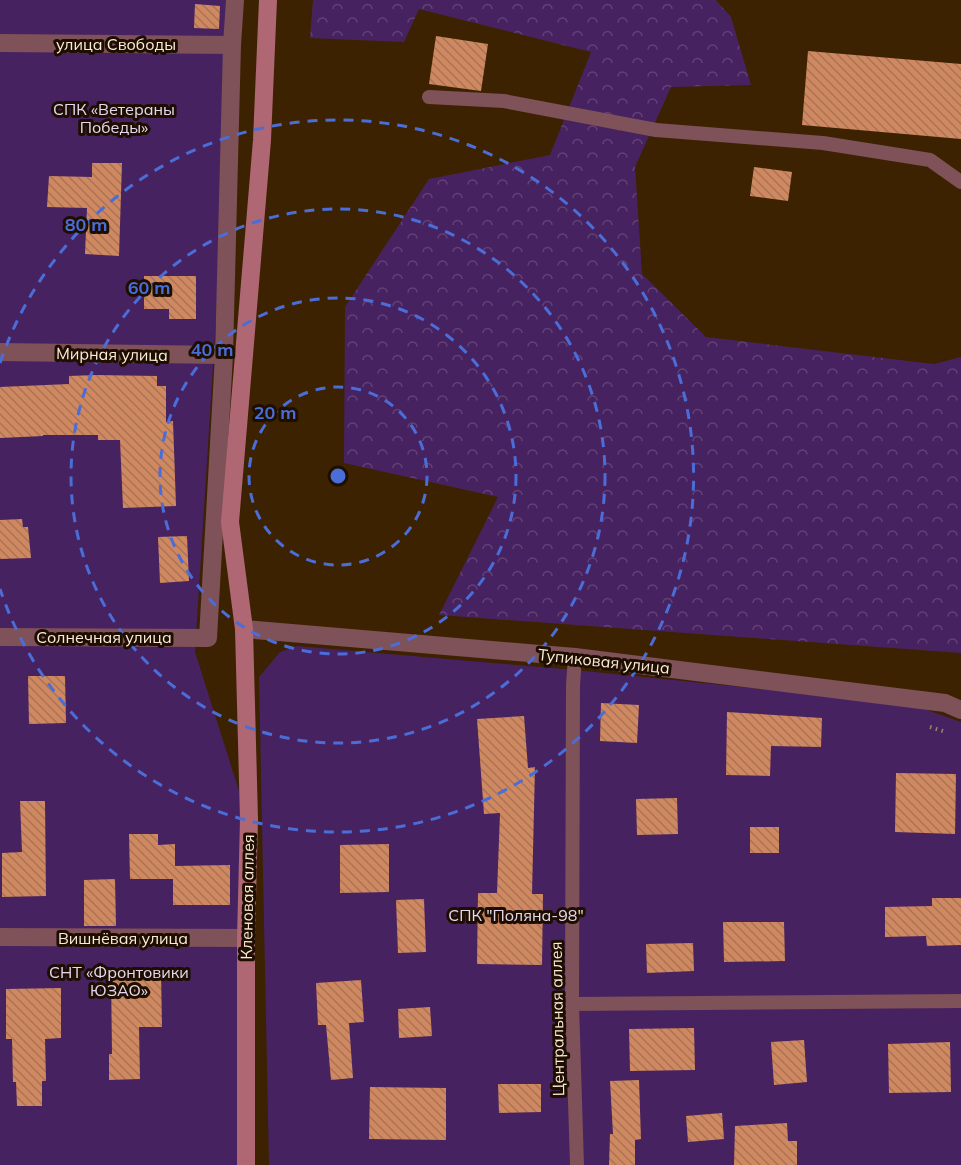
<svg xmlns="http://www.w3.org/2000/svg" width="961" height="1165" font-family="Mulish,sans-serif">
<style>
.forest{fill:url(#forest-crowns)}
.green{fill:#472260}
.building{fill:url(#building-back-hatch)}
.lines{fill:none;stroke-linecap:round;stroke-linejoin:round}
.path{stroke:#9d876d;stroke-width:4;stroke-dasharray:1.5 4.5;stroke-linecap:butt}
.lane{stroke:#7f5158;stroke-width:14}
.street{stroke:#7f5158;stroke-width:18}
.secondary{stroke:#ae6773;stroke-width:18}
.ring{fill:none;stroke:#4a6dd8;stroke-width:3;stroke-dasharray:10 8}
.labels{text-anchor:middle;stroke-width:6;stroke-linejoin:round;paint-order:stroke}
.street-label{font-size:16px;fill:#fdebd9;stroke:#1d0e00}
.park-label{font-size:16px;fill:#e5d9f0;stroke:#1d0e00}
.centre{fill:#4a6dd8;stroke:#1d0e00;stroke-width:3}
.ring-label{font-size:18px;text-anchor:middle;font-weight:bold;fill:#4a6dd8;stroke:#1d0e00;stroke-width:6;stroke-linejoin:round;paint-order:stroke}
</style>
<defs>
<pattern id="forest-crowns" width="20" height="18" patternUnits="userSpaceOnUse" patternTransform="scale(1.5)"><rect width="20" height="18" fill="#472260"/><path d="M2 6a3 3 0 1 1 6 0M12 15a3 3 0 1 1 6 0" fill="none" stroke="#624276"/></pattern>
<pattern id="building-back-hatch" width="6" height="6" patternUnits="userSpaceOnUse" patternTransform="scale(1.5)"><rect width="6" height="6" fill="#cf8860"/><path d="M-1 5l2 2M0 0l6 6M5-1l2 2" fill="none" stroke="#a87457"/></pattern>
</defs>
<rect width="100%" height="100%" fill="#3c2200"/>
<polygon class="forest" points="313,0 716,0 731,17 751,85 671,87 635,167 642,274 706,337 934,364 961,357 961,653 439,615 498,497 344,463 345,307 429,179 550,155 591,52 419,9 404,42 310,38"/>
<g class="green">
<polygon points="0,0 236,0 195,652 241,797 237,1165 0,1165"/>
<polygon points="297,646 575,670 910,704 961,722 961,1165 269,1165 259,677 280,652"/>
</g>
<g class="building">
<polygon points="195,4 220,6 219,29 194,28"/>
<polygon points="436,36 488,44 481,91 429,84"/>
<polygon points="808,51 961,64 961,139 802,125"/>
<polygon points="92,163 122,163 119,256 85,254 87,208 47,207 49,176 92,177"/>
<polygon points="754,167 792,172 788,201 750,196"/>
<polygon points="144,276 196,276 196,319 169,319 169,309 144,309"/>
<polygon points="95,375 157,376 157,386 166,386 166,422 173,421 176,506 123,508 120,440 98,440 98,435 43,435 43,436 0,438 0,387 69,384 69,376"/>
<polygon points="22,519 23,527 28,527 31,558 0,559 0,520"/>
<polygon points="187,536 189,581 160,583 158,537"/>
<polygon points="28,676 65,676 66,723 29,724"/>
<polygon points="601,703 639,705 637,743 600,741"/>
<polygon points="727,712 822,718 821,747 771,746 770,776 726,775"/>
<polygon points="524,716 528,768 535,767 532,894 543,894 542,965 477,964 478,893 497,893 500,813 484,814 477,719"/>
<polygon points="896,773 956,774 955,834 895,832"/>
<polygon points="677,798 678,834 637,835 636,799"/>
<polygon points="20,801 45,801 46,896 2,897 2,853 22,852"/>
<rect x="750" y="827" width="29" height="26"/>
<polygon points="129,834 158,834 158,845 175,844 175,866 230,865 230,905 173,905 173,879 130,879"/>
<polygon points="389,844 389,892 340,893 340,845"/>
<polygon points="115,879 116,926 84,926 84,880"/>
<polygon points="932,898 961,898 961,945 927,946 926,936 885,937 885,907 932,906"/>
<polygon points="424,899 426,952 398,953 396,900"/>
<polygon points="723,922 784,922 785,961 724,962"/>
<polygon points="693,943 694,971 647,973 646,944"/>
<polygon points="161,971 162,1027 139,1027 140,1079 109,1080 109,1054 112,1054 111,972"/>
<polygon points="361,980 364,1022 349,1023 353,1078 331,1080 326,1025 318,1025 316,983"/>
<polygon points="61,988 61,1038 45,1039 46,1081 42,1081 42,1106 17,1106 16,1082 13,1082 12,1039 6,1039 6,989"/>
<polygon points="430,1007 432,1036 399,1038 398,1009"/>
<polygon points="694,1028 695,1070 630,1071 629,1029"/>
<polygon points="804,1040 807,1082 774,1085 771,1042"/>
<polygon points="950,1042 951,1092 889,1093 888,1044"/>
<polygon points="639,1080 641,1139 635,1140 635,1165 609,1165 610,1134 613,1134 610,1081"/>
<polygon points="498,1084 541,1084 541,1112 499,1113"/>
<polygon points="370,1087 446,1088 446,1140 369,1139"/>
<polygon points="722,1113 724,1139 688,1142 686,1116"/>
<polygon points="787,1123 788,1141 797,1141 797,1165 734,1165 735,1126"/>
</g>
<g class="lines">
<polyline class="path" points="930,727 946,732"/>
<g class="lane">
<polyline points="429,97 504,101 656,130 823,143 930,160 961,182"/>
<polyline points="575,657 573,685 572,1004 577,1165"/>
<polyline points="572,1004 961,1001"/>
</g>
<g class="street">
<polyline points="0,43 232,45"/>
<polyline points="0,352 224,355"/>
<polyline points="244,629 575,657 945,703 961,710"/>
<polyline points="0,637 208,638 224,355 232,45 235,0"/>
<polyline points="0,937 246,938"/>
</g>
<polyline class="secondary" points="246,1165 246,938 249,819 244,629 230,522 262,140 268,0"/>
</g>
<g class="ring">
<circle cx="338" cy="476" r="89"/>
<circle cx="338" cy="476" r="178"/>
<circle cx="338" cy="476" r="267"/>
<path d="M0 363A356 356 0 1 1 0 589"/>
</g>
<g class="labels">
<g class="street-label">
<text x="116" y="50">улица Свободы</text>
<text transform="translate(112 354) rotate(1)" y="6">Мирная улица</text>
<text x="104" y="643">Солнечная улица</text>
<text transform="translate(604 661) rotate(6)" y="6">Тупиковая улица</text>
<text transform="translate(247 897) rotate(-89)" y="6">Кленовая аллея</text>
<text x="123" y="944">Вишнёвая улица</text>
<text transform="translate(557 1019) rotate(-91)" y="6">Центральная аллея</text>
</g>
<g class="park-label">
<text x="114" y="115">СПК «Ветераны<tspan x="114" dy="18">Победы»</tspan></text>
<text x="516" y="921">СПК "Поляна-98"</text>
<text x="119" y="978">СНТ «Фронтовики<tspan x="119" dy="18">ЮЗАО»</tspan></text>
</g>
</g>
<circle cx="338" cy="476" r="9" class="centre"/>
<g class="ring-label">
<text x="86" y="231">80 m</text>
<text x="149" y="294">60 m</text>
<text x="212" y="356">40 m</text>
<text x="275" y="419">20 m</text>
</g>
</svg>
